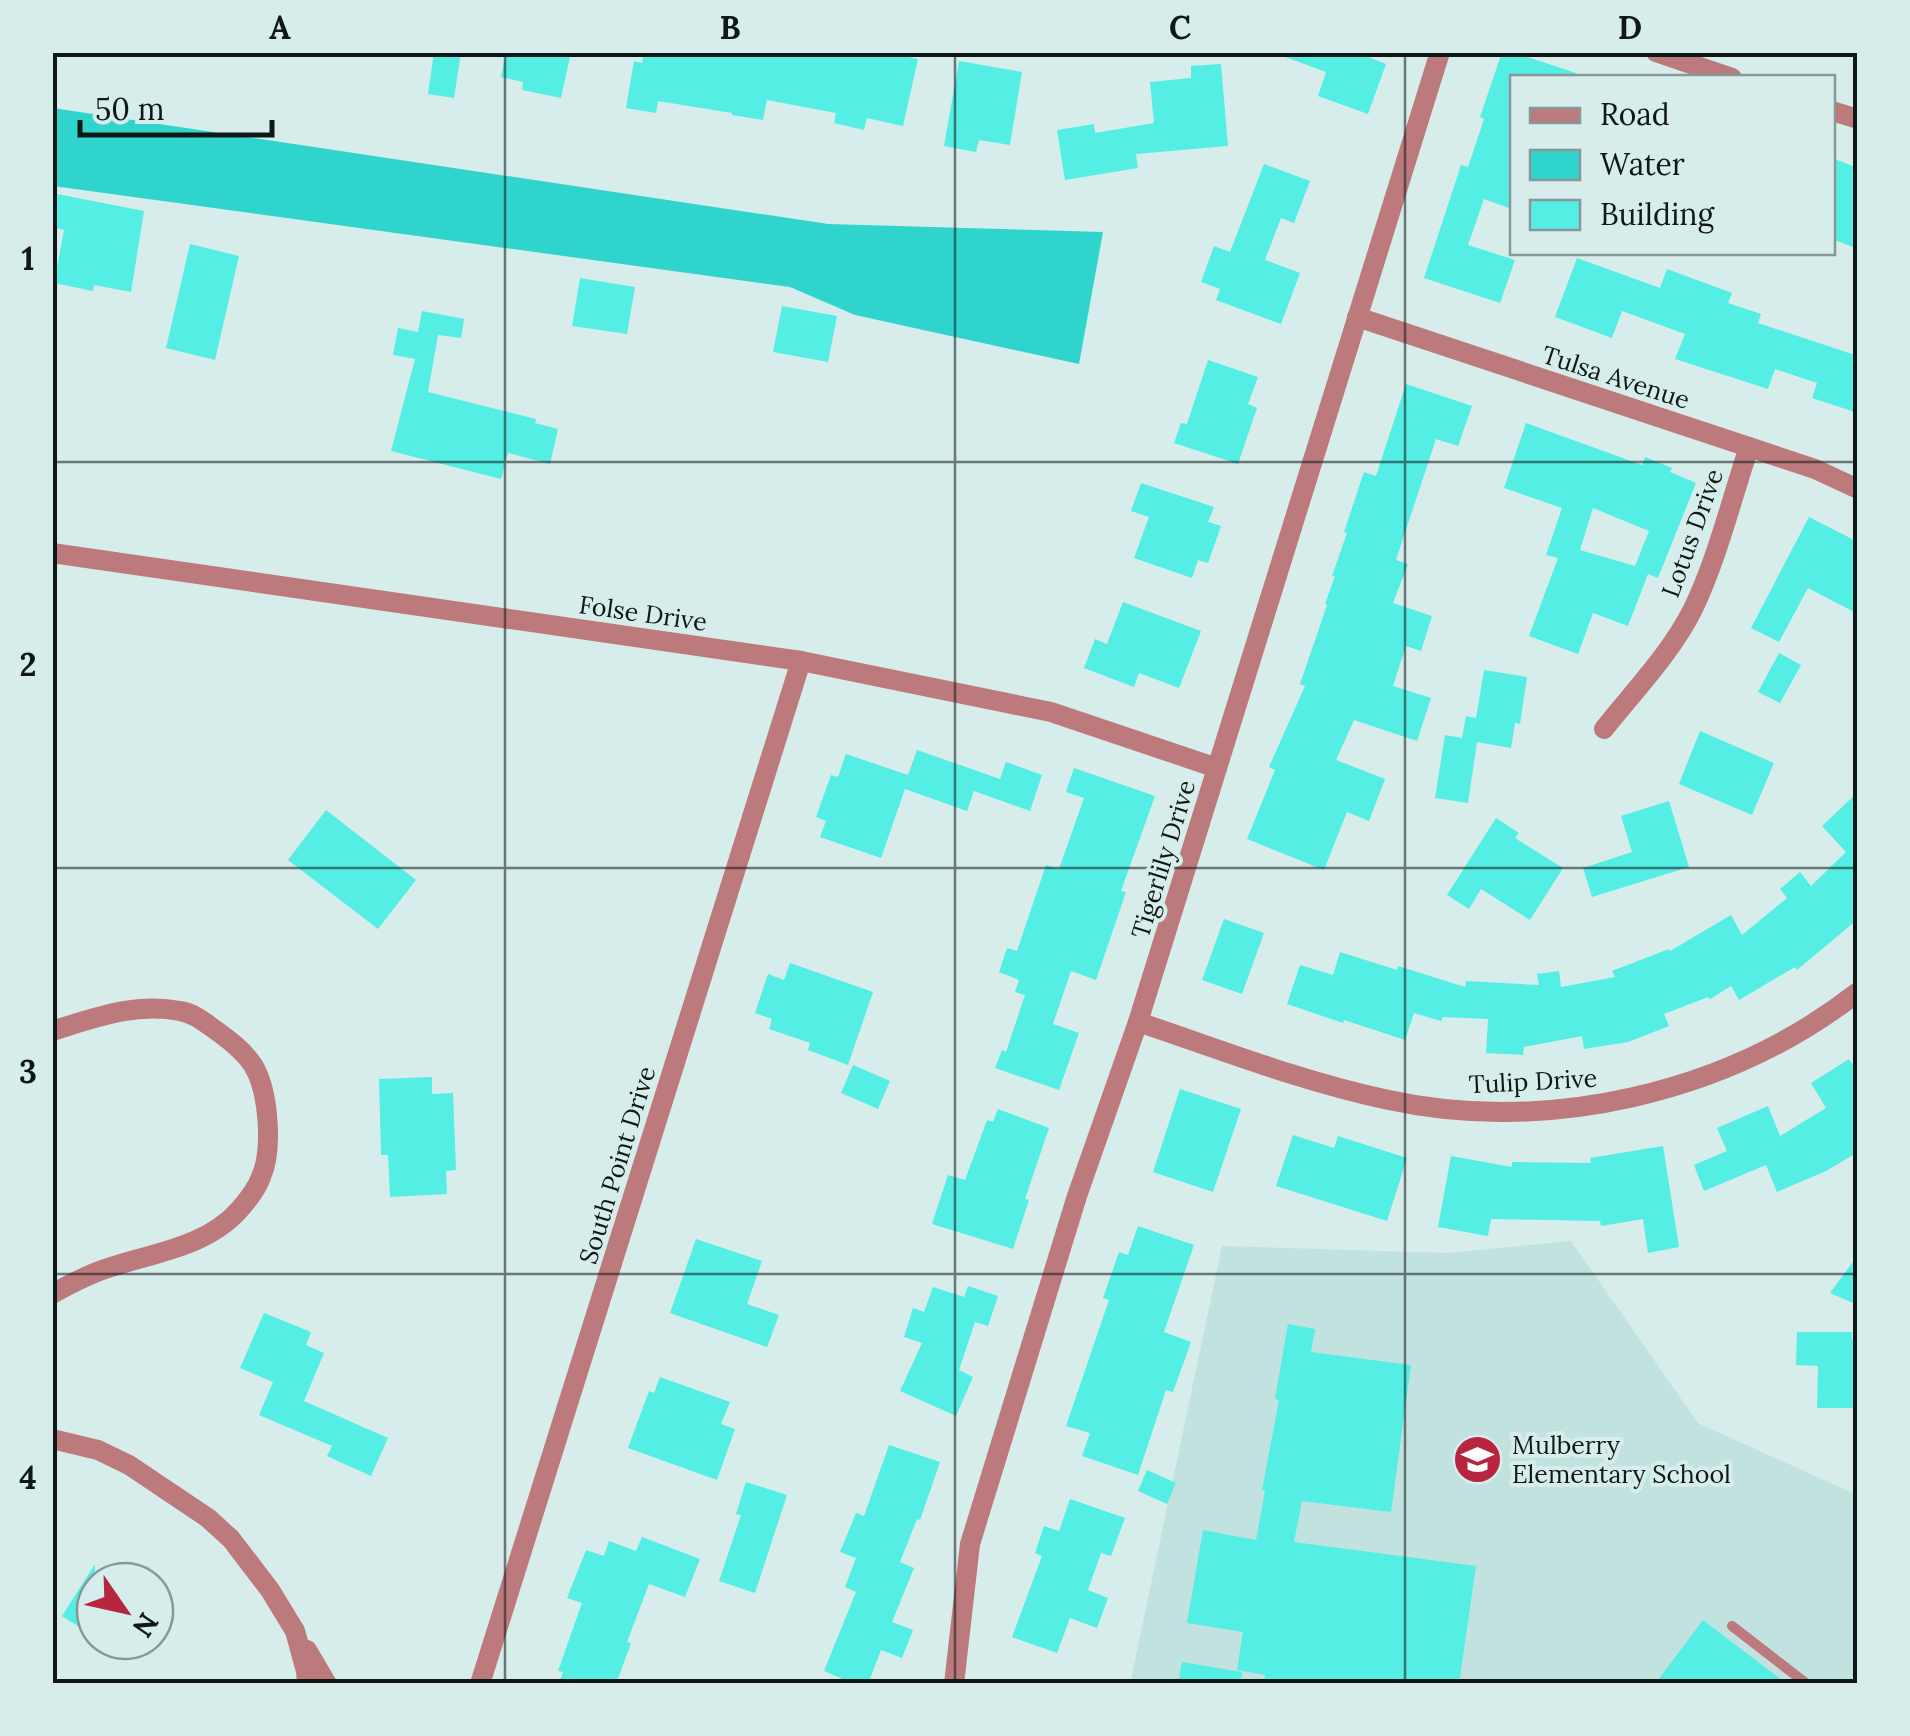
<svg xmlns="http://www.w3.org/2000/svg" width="1910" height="1736" font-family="Lora,serif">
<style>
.built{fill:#c2e2df}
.water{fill:#2fd4cc}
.building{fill:#54eee5;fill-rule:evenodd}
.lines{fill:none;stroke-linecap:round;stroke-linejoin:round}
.lane{stroke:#bd7a7c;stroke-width:10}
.street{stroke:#bd7a7c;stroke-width:20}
.grid{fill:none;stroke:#101817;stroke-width:2.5;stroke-opacity:0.55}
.labels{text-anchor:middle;stroke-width:8;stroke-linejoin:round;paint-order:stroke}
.street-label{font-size:25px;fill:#101817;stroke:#d6edeb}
.poi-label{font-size:25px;fill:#101817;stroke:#d6edeb;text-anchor:start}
.neatline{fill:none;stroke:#101817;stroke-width:4}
.grid-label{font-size:32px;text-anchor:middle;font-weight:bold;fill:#101817}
</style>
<rect width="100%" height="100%" fill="#d6edeb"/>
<polygon class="built" points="1571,1241 1698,1423 1857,1495 1857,1683 1130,1684 1222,1246 1447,1253"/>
<polygon class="water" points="53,108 828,224 1103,232 1079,364 855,315 790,287 53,186"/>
<g class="building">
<polygon points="434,52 461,52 454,98 428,94"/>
<polygon points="506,52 571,52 561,98 522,90 523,82 501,77"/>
<polygon points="644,52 887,52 918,59 903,126 867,118 864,130 834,123 836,113 767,100 763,120 732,115 732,113 658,101 656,113 626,108 634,61 642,63"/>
<polygon points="1280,52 1355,52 1386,64 1368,114 1318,96 1326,72 1280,55"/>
<polygon points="1502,52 1512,52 1576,73 1575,78 1512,78 1512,209 1484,199 1468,245 1515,260 1500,303 1424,278 1461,165 1468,167 1484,119 1480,117"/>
<polygon points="959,61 1022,72 1010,145 979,140 976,152 944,146"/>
<polygon points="1221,64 1228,146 1136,154 1138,168 1065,180 1057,130 1094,124 1095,133 1154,123 1150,82 1191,78 1191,66"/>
<polygon points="1832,158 1858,168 1858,249 1832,239"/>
<polygon points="1264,164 1310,181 1294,223 1281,218 1265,260 1300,273 1281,324 1216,300 1220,289 1201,282 1214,246 1230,252"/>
<polygon points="52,193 144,211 131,292 94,285 93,291 54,283 64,230 52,227"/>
<polygon points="190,244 239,256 215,360 166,348"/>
<polygon points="1577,258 1660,288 1667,269 1732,293 1728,303 1761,314 1758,323 1858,356 1858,413 1812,398 1817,383 1775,369 1768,389 1675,359 1685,334 1622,311 1612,338 1555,317"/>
<polygon points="580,278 635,287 627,334 572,326"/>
<polygon points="782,306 837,316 828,362 773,352"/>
<polygon points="422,311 464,319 461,338 438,335 428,392 536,419 535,423 558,429 550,464 508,453 501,479 391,451 415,359 393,355 398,328 418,332"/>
<polygon points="1208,360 1258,377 1248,404 1257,408 1238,464 1174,443 1181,423 1187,424"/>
<polygon points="1406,384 1472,406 1458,446 1436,439 1396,560 1408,564 1393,603 1432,616 1421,651 1406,646 1393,686 1431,698 1417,741 1354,720 1336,760 1385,779 1369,821 1347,812 1324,870 1247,839 1275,770 1269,767 1305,686 1300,684 1327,605 1325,604 1335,576 1332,576 1347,533 1344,532 1364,472 1376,476"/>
<path d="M1526,423L1642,465L1645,457L1672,468L1670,472L1696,483L1658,578L1648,574L1628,626L1593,613L1578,654L1529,636L1558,558L1546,555L1562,508L1504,488ZM1593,508L1649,531L1635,566L1580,550Z"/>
<polygon points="1141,483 1214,507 1208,522 1221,526 1208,563 1198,560 1192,578 1134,558 1149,517 1131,511"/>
<polygon points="1809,517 1858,542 1858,614 1808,588 1779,642 1751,628"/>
<polygon points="1123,602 1201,631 1179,688 1139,673 1134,687 1084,668 1095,639 1107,644"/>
<polygon points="1779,653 1801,665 1780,703 1758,692"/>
<polygon points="1484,670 1527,677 1520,724 1515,723 1511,748 1477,742 1468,803 1435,798 1445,735 1462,738 1466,716 1476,718"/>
<polygon points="1700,731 1774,763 1752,815 1679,784"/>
<polygon points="917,750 1000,779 1006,762 1042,775 1030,811 974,791 967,811 905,789 881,858 820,837 826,821 816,817 831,775 838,777 846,754 908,775"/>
<polygon points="1074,768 1155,796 1121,891 1126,892 1096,980 1071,971 1053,1024 1079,1033 1059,1090 995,1068 1002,1050 1006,1052 1025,995 1015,992 1019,980 999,972 1007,948 1017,951 1046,865 1059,869 1084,798 1066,792"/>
<polygon points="1858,792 1858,919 1797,970 1795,967 1739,1000 1731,986 1710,999 1708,997 1664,1014 1669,1026 1628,1042 1584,1049 1582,1036 1524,1047 1523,1055 1486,1053 1488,1019 1443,1017 1441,1021 1414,1013 1405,1040 1344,1020 1343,1023 1287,1004 1300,965 1333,975 1340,952 1397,970 1398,966 1465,987 1466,981 1539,985 1537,974 1559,971 1561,987 1615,977 1612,971 1669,949 1670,951 1731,915 1742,935 1787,898 1780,889 1800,872 1811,886 1846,852 1822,826"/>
<polygon points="1669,801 1689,867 1592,897 1583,868 1632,852 1621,816"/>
<polygon points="326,810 416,880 378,929 288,860"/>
<polygon points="1496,818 1519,833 1515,838 1563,868 1530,920 1481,889 1469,909 1447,895"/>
<polygon points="1224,919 1264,933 1242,994 1202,980"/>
<polygon points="790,963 873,992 848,1065 808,1050 810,1043 769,1029 772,1019 755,1013 768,974 784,980"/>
<polygon points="1849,1059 1858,1073 1858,1152 1826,1171 1777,1192 1766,1165 1704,1191 1694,1165 1727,1151 1717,1128 1768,1106 1780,1136 1826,1108 1811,1083"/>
<polygon points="853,1065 890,1081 878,1109 841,1093"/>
<polygon points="432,1077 432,1094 453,1093 456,1170 446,1171 447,1194 390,1197 388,1155 381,1155 379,1079"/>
<polygon points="1180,1089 1241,1109 1213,1192 1153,1172"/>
<polygon points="998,1109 1049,1128 1025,1199 1029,1200 1013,1249 932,1224 948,1175 965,1180 987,1120 993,1122"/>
<polygon points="1293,1135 1334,1148 1338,1136 1407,1158 1387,1221 1276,1186"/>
<polygon points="1663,1146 1679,1247 1648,1253 1643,1219 1601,1226 1600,1221 1491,1219 1488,1236 1438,1227 1451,1156 1512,1167 1512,1162 1591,1163 1590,1158"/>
<polygon points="1138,1226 1194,1245 1164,1332 1191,1342 1173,1392 1166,1390 1138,1475 1082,1456 1090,1433 1066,1426 1109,1300 1103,1298 1119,1252 1128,1255"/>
<polygon points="696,1239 762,1261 747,1304 779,1315 767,1347 670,1313"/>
<polygon points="1858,1255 1858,1292 1853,1303 1830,1293"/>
<polygon points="968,1286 998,1296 988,1326 975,1322 959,1370 973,1377 956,1416 900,1391 922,1343 904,1337 913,1308 924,1312 933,1287 964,1297"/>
<polygon points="264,1313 311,1332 306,1345 324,1353 304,1401 388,1438 371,1476 327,1456 332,1446 259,1415 273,1382 240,1368"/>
<polygon points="1288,1324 1315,1329 1311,1352 1411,1365 1391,1512 1302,1501 1294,1542 1476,1566 1459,1684 1264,1684 1265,1675 1237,1670 1243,1632 1187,1623 1203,1530 1256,1540 1265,1491 1262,1490 1279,1400 1275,1399"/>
<polygon points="1797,1332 1852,1332 1852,1340 1858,1340 1858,1408 1817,1408 1818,1366 1796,1365"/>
<polygon points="660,1377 730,1402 721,1424 735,1429 717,1480 628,1448 649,1391 654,1393"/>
<polygon points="889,1445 940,1462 920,1520 917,1519 900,1562 914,1568 892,1622 913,1630 902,1658 881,1650 868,1684 854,1684 824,1671 856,1592 845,1587 856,1558 840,1552 856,1513 864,1516"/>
<polygon points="1147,1470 1176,1483 1167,1504 1138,1491"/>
<polygon points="746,1482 787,1495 755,1593 719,1581 741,1515 736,1514"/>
<polygon points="1070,1499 1125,1518 1111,1556 1101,1553 1088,1590 1108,1598 1097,1628 1070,1618 1057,1653 1012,1637 1042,1556 1035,1553 1044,1526 1059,1531"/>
<polygon points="642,1537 700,1559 685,1597 649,1584 627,1642 631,1643 616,1684 559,1684 563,1672 558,1671 582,1603 567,1598 586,1550 604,1556 609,1541 636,1551"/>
<polygon points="95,1564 95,1637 62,1616"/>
<polygon points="1703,1620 1787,1684 1655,1684"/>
<polygon points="1182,1662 1242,1672 1241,1684 1178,1684"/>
</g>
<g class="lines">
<polyline class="lane" points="1732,1626 1807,1684"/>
<g class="street">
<polyline points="1656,52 1732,78"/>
<polyline points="1832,111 1858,119"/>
<polyline points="1357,317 1815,469 1858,489"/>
<polyline points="52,553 801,661 1051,712 1217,768"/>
<path d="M1604,729C1634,691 1671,653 1693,609C1717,559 1731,501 1749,447"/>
<path d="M1138,1022C1219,1049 1300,1081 1384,1099C1546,1135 1727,1094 1858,992"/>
<path d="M52,1031C94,1018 136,1002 180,1011C193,1013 203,1021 214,1029C228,1039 243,1050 253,1065C269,1091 273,1150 261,1177C257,1188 247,1201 240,1209C207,1247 153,1253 108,1268C89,1274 70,1284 52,1294"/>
<polyline points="52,1439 98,1450 129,1465 208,1518 231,1539 270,1590 295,1631 306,1671 307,1684"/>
<polyline points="307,1650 327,1684"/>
<polyline points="480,1684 801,661"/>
<polyline points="954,1684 970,1544 1077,1196 1138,1022 1440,52"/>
</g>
</g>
<path class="grid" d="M505,52V1684M955,52V1684M1405,52V1684M52,462H1858M52,868H1858M52,1274H1858"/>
<defs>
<symbol id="school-disc" viewBox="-11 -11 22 22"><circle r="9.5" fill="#b7253e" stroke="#d6edeb"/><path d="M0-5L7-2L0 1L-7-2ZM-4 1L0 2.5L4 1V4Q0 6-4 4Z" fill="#fff"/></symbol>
</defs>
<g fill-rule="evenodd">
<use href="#school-disc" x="1450" y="1432" width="55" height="55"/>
</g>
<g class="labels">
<g class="street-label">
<text transform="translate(1616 377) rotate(18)" y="9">Tulsa Avenue</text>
<text transform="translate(1692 533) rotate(-70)" y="9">Lotus Drive</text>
<text transform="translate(643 613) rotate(8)" y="9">Folse Drive</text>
<text transform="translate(1163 859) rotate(-73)" y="9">Tigerlily Drive</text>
<text transform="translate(1533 1081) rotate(-3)" y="9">Tulip Drive</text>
<text transform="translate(617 1165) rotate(-73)" y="9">South Point Drive</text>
</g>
<g class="poi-label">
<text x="1512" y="1454">Mulberry<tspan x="1512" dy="29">Elementary School</tspan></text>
</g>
</g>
<rect width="1910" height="1736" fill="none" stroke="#d6edeb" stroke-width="110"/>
<rect x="1510" y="75" width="325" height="180" fill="#d6edeb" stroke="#879896" stroke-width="2.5"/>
<rect x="1530" y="108" width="50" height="15" fill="#bd7a7c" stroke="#879896" stroke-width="2.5"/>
<text x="1600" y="125" font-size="30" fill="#101817">Road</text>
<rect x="1530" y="150" width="50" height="30" fill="#2fd4cc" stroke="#879896" stroke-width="2.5"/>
<text x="1600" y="175" font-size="30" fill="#101817">Water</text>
<rect x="1530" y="200" width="50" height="30" fill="#54eee5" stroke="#879896" stroke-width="2.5"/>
<text x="1600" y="225" font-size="30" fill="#101817">Building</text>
<g transform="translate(125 1611) rotate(124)"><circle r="48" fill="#d6edeb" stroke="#879896" stroke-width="2.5"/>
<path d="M0-8L18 38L0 25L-18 38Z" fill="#b7253e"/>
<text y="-15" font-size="28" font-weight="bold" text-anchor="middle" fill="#101817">N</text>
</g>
<path d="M80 120v15h192v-15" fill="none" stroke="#101817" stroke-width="5"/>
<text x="95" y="120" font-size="30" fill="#101817" stroke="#d6edeb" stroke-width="8" paint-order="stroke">50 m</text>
<rect x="55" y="55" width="1800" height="1626" class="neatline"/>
<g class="grid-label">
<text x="280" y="39">A</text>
<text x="730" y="39">B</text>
<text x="1180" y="39">C</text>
<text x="1630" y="39">D</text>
<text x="28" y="270">1</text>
<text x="28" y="676">2</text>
<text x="28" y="1083">3</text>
<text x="28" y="1489">4</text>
</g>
</svg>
